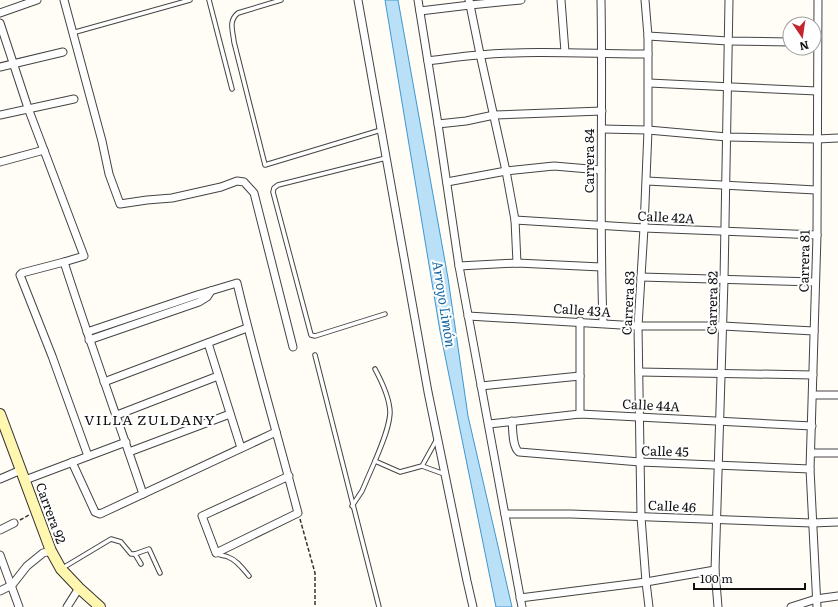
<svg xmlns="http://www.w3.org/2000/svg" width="838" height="607" font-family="Literata,serif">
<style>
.water{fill:#b9e0f7;stroke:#3f96cf}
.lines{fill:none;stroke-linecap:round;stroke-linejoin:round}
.lane-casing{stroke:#444;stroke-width:5.5}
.street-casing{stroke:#444;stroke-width:9}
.secondary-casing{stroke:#333;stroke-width:12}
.path{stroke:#333;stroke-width:1.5;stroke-dasharray:4 2;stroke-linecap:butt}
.lane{stroke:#fff;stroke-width:3.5}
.street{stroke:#fff;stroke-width:7}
.secondary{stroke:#fff6b0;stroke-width:10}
.labels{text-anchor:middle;stroke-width:4;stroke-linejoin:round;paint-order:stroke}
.street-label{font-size:13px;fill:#111;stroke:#fff}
.water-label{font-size:14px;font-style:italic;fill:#1768a6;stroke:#fff}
.neighbourhood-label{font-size:14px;letter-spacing:1px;fill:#111;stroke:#fff}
</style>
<rect width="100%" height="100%" fill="#fffdf5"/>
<polygon class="water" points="385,0 398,0 448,278 468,416 512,607 496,607 440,331"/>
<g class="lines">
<defs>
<g id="lane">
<polyline points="209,0 232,89"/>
<path d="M281,0L238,13C228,21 233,31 234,42L265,165L381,130"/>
<polyline points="72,33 190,0"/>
<polyline points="385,314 315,336 311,335 273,192 274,188 278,185 386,158"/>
<polyline points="315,355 379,607"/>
<path d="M375,369C382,382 390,398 390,413C389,429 381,446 375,461"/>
<polyline points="422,466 444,474"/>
<polyline points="352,506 362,491 375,461 400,472 422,466 437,439"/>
<path d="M216,553C220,556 223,555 228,557C237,560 243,569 249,576"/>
<polyline points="135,554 141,564"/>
<polyline points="61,569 111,539 121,542 131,554 135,554 149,549 160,573"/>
</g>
<g id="street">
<polyline points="64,0 102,141 109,174 120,204 147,200 172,198 221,187 237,181 244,182 254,193 293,347"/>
<polyline points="358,0 428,392 467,581 473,607"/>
<polyline points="418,0 438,124 459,266 522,607"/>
<polyline points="469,0 480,54 506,171 515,220 517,263"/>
<polyline points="561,0 565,52"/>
<path d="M601,0C603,108 599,215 603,323"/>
<polyline points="645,0 648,36 648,130 644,228 638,326 641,517 646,582 649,607"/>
<polyline points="420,11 470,5 521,0"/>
<polyline points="0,13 37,0"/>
<polyline points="0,23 28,108 84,256 64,262 22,273 20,275 52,356 88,456"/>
<polyline points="648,36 728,41 790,42"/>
<path d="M428,61C445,59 462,56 479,55C535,50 592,54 648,54"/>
<polyline points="0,67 63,52"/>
<polyline points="649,83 817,91"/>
<polyline points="0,115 74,99"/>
<polyline points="438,124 466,121 494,115 602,111"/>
<polyline points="602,129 648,130 727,137 817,139 838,138"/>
<polyline points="0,162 44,150"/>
<polyline points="647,181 816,190"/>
<polyline points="447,182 506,171 554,166 601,170"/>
<polyline points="515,220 644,228 817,235"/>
<path d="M64,262C89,340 117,417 143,494"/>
<polyline points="459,266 517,263 601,267"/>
<polyline points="641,277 815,282"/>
<polyline points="468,316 638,326 723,326 814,331"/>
<path d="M87,332L197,295L237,283C255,360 278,436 298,513L216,553L202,516L289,476"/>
<polyline points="89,340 199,302 207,297 211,291"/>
<polyline points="208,343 241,448"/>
<polyline points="639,372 813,375"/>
<polyline points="104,382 247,328"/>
<polyline points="481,386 580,376"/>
<polyline points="813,395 838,395"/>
<polyline points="580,414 580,321"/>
<polyline points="117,415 218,376"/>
<path d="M512,421C513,429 512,447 519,452L640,462L810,469"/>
<polyline points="489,424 580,414 812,426"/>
<polyline points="129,452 230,414"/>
<polyline points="811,453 838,453"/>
<polyline points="72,462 95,512 100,514 276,432"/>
<polyline points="0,479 21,470"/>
<polyline points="25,480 126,442"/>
<polyline points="505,514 571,514 812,523 838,522"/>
<polyline points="0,530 14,523"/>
<polyline points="0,555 19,607"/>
<polyline points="0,591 12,585 27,566 43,553 51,551"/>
<polyline points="520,598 646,582 715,570"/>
<polyline points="67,607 79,588"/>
<polyline points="718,607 715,570 724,280 729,0"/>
<polyline points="791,607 816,599 838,596"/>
<polyline points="817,607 810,469 817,235 818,0"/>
</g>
<polyline id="secondary" points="0,414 51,551 61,569 79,588 100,607"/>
</defs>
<use href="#lane" class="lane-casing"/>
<use href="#street" class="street-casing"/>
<use href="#secondary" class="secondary-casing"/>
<g class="path">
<polyline points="300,519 315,573 315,607"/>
<polyline points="20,520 29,515"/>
</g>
<use href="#lane" class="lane"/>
<use href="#street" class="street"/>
<use href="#secondary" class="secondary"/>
</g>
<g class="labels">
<g class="street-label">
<text transform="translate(589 161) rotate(-90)" y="5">Carrera 84</text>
<text transform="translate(666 217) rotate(3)" y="5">Calle 42A</text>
<text transform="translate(804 261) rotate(-89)" y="5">Carrera 81</text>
<text transform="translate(628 303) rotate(-87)" y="5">Carrera 83</text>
<text transform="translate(712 303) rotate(-89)" y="5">Carrera 82</text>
<text transform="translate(582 310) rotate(4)" y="5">Calle 43A</text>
<text transform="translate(651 405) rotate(3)" y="5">Calle 44A</text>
<text transform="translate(665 451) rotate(2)" y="5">Calle 45</text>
<text transform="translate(672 506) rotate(3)" y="5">Calle 46</text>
<text transform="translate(51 513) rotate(70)" y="5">Carrera 92</text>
</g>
<g class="water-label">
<text transform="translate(444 304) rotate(81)" y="5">Arroyo Limón</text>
</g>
<g class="neighbourhood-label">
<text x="150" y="425">VILLA ZULDANY</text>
</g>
</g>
<g transform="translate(802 36) rotate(167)"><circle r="19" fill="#ffffff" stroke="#a0a0a0"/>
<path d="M0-3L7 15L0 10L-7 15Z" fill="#c4262e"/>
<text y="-6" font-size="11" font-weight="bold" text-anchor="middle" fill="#111111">N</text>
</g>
<path d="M694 583v6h111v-6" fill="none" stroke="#111111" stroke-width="2"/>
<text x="700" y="583" font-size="12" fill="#111111" stroke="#ffffff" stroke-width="3" paint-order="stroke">100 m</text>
</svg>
